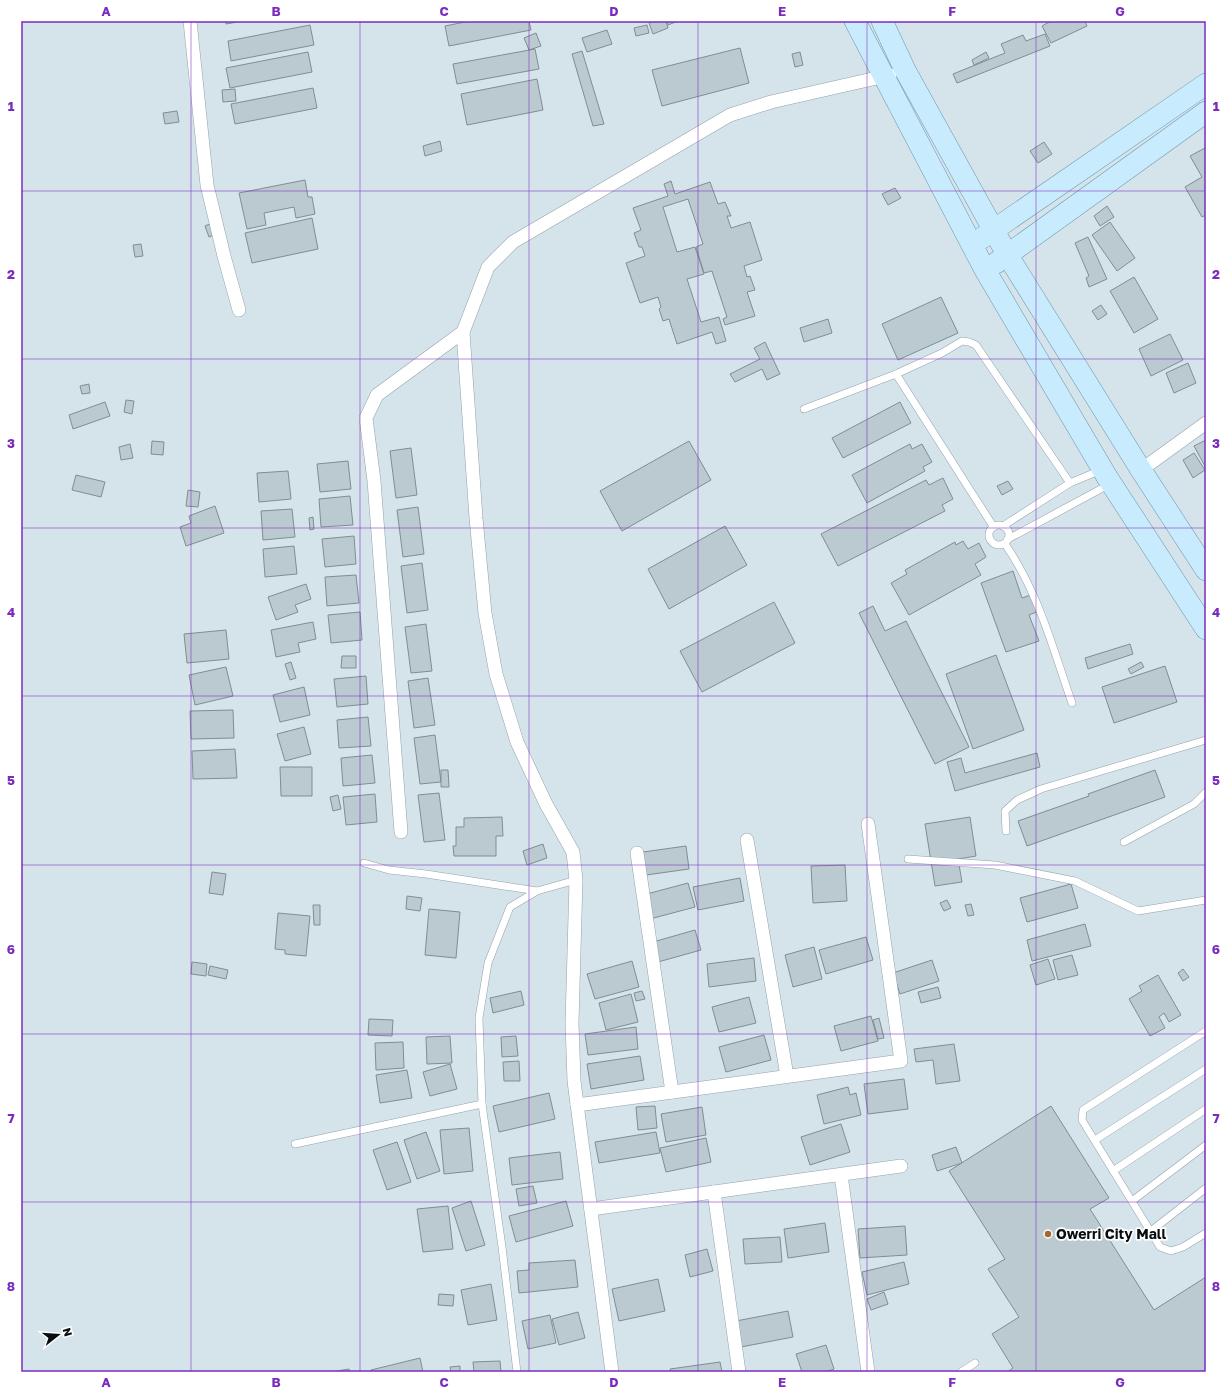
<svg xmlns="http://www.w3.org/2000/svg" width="1227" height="1393" font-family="'Golos Text',sans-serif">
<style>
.building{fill:#bbc9d0;stroke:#808d94}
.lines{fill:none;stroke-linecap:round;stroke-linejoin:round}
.service-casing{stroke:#94a2a9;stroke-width:8}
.minor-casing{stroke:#94a2a9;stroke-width:14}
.primary-casing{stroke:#6d96aa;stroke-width:22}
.service{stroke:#fff;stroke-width:7}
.minor{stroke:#fff;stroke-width:13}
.primary{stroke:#c8ecfe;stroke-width:21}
.grid{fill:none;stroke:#7b2cbf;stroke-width:1;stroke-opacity:0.55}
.poi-dot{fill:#a76630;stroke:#fff;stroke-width:1.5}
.labels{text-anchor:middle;stroke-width:3.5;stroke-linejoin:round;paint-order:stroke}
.poi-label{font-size:14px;font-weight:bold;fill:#080d10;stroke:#fff;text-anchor:start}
.neatline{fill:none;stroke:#7b2cbf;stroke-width:1.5}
.grid-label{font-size:13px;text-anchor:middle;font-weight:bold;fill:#7b2cbf}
</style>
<rect width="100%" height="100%" fill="#d5e3eb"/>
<g class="building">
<polygon points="226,21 243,21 226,24"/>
<polygon points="470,21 529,21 531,30 449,46 445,26"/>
<polygon points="654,21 666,21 668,28 653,34 649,23"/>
<polygon points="667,21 678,21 668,25"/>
<polygon points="1051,21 1085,21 1087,26 1051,43 1042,26"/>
<polygon points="310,25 314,45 231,61 228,41"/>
<polygon points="647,25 649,33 636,36 634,28"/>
<polygon points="607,30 612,44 587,52 582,38"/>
<polygon points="536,33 541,46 529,50 524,38"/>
<polygon points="1045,34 1050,46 957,83 953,74 1005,53 1001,44 1023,35 1026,41"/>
<polygon points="740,48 749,83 662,106 652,70"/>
<polygon points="535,49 539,69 457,84 453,64"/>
<polygon points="582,51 604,124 593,126 572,54"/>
<polygon points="308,52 312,72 230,88 226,68"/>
<polygon points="800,52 803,65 795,67 792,54"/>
<polygon points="986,52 989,58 974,65 972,60"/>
<polygon points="537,79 543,110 467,125 461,94"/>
<polygon points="313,88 317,108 235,124 231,104"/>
<polygon points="235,89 236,101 223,102 222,90"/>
<polygon points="177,111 179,122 165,124 163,113"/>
<polygon points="440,141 442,151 425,156 423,146"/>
<polygon points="1044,142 1052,154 1038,163 1030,151"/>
<polygon points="1205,148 1206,150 1206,215 1202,217 1185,187 1202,177 1190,156"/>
<polygon points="305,180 308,197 312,197 315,214 296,218 294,207 264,213 266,225 247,229 239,193"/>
<polygon points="671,181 675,194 710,182 718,204 725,202 731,216 727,216 731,228 750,222 762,260 744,266 747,277 750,276 755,290 747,292 755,316 725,325 723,319 727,317 712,271 704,273 696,247 703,244 688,199 663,207 677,252 695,247 704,274 687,279 701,322 719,317 726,341 716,344 712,332 677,344 669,319 663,321 659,309 661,307 658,297 640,303 626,263 645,256 642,247 639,247 634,233 641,230 633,208 668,196 664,184"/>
<polygon points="895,188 901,198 888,205 882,194"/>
<polygon points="1107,206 1114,217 1100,226 1094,216"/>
<polygon points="312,218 318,249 252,263 245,233"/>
<polygon points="1110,222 1135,258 1117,271 1092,235"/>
<polygon points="212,223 216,234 209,237 205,226"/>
<polygon points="1088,237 1107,279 1089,287 1086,278 1089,276 1075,243"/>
<polygon points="141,244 143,256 135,257 133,245"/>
<polygon points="1134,277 1158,319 1134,333 1110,291"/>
<polygon points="941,297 958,333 898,360 882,324"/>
<polygon points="1101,305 1107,314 1098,320 1092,311"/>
<polygon points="828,319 832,333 804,342 800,328"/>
<polygon points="1170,334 1183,360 1151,376 1139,349"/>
<polygon points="765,342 780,374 767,380 762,369 735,382 730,374 760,359 754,348"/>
<polygon points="1188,363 1196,383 1174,393 1166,373"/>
<polygon points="89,384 90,393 82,394 80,386"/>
<polygon points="126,400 134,401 132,414 124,412"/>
<polygon points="105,402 110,416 73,429 69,415"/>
<polygon points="900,402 911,423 843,458 832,438"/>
<polygon points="1206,440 1206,468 1194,446"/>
<polygon points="152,441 164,442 163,455 151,454"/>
<polygon points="689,441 711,480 622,531 600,491"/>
<polygon points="130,444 133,458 121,460 119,447"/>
<polygon points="910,444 912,449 922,444 932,462 923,467 925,471 867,503 852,475"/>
<polygon points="411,448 417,495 396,498 390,451"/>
<polygon points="1194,453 1205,470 1193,478 1183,460"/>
<polygon points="348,461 351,489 320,492 317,464"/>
<polygon points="288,471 291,499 259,502 257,473"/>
<polygon points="76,475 105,482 101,497 72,490"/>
<polygon points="943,478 953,499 942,505 945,511 838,566 821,534 926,480 929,485"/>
<polygon points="1008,481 1013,489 1002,495 997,486"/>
<polygon points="188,490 200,492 198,507 186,506"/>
<polygon points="350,496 353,525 321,527 319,499"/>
<polygon points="215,506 224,533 186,546 180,527 191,523 189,516"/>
<polygon points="418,507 424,554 403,557 397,510"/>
<polygon points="292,509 295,537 263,540 261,511"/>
<polygon points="313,517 314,529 310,530 309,518"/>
<polygon points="725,526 747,565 669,609 648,569"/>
<polygon points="354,536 356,564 325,567 322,539"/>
<polygon points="963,541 968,549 979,543 986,557 975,564 981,575 909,615 891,583 907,574 905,570 955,542 956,545"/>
<polygon points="294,546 297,574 265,577 263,549"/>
<polygon points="422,563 428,610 407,613 401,566"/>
<polygon points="1013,571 1022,598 1033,594 1039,611 1029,615 1039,641 1006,652 981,583"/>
<polygon points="356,575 359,603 327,606 325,577"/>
<polygon points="306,584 311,599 295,605 298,612 276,620 268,597"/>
<polygon points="774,602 795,643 702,692 680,651"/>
<polygon points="873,606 885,631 906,621 969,747 935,764 859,613"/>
<polygon points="360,612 362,640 331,643 328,615"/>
<polygon points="313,622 316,639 298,643 300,652 276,657 271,630"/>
<polygon points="426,624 432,671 411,673 405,627"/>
<polygon points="226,630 229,659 187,663 184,634"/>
<polygon points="1130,644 1133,654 1088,669 1085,658"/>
<polygon points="996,655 1024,730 973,749 946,674"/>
<polygon points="342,656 356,656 356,668 341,668"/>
<polygon points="291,662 296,678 290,680 285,664"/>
<polygon points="1141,662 1144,667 1131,674 1128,669"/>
<polygon points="1165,666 1177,702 1114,723 1102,687"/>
<polygon points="226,667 233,696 195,705 189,675"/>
<polygon points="366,676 368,704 337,707 334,679"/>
<polygon points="428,678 435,725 414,728 408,681"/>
<polygon points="304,687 310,715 280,722 273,695"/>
<polygon points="233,710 234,738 191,739 190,711"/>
<polygon points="368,717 371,746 339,748 337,720"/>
<polygon points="304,727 311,754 285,761 277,734"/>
<polygon points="435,735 441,782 420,784 414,738"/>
<polygon points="235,749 237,778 193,779 192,751"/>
<polygon points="1037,753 1040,767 955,791 947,762 961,758 965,773"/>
<polygon points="372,755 375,783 343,786 341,758"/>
<polygon points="280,767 312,767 312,796 281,796"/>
<polygon points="441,770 448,770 449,787 441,787"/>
<polygon points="1155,770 1165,797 1027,846 1018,821 1089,796 1088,794"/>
<polygon points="439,793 445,840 424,842 418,795"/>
<polygon points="375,794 377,822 346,825 343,797"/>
<polygon points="338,795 341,809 333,811 330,797"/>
<polygon points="502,817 503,836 496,836 496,856 454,856 453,846 456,846 456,827 464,827 464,818"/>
<polygon points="970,817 976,856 958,859 962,882 935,886 925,824"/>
<polygon points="543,844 547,858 527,865 523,851"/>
<polygon points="686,846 689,869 639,876 636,853"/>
<polygon points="845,865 847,901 813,903 811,866"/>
<polygon points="212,872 226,874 223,895 209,893"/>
<polygon points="740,878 744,901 698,910 693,887"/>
<polygon points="688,883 695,907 650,919 643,895"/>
<polygon points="1071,884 1078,908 1027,922 1020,898"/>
<polygon points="407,896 422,898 420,911 406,909"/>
<polygon points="947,900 951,908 944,911 940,903"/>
<polygon points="971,904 974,915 968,916 965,905"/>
<polygon points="313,905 320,905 320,925 314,925"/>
<polygon points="429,909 460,912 456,958 425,955"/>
<polygon points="278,913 310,916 306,956 285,954 285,950 275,949"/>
<polygon points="1085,924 1091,946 1032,961 1027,940"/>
<polygon points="695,930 701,950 658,962 653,942"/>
<polygon points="866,937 873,960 826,974 819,950"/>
<polygon points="814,947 822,979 793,987 785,955"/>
<polygon points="1072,955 1078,975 1058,980 1053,960"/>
<polygon points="754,958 756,981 709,987 707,964"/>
<polygon points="1048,959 1055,979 1036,985 1030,965"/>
<polygon points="932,960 939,981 900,994 893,973"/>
<polygon points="632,961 639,987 595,999 587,974"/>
<polygon points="192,962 207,964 206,976 191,974"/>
<polygon points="210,966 228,970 226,979 208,975"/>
<polygon points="1183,969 1189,977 1183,981 1178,973"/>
<polygon points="1158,975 1181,1015 1169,1022 1164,1013 1159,1017 1165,1028 1150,1036 1129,999 1142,991 1139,986"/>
<polygon points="938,987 941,998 921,1003 918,992"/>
<polygon points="521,991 524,1005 493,1013 490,998"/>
<polygon points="642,991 645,999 636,1001 634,993"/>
<polygon points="631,994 638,1022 606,1030 599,1003"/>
<polygon points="749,997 756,1023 719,1032 712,1007"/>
<polygon points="871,1016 878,1041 841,1051 834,1026"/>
<polygon points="879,1018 884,1038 878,1039 873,1020"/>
<polygon points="369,1019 393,1020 392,1036 368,1035"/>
<polygon points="636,1027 638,1049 588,1055 585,1034"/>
<polygon points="764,1035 771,1060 726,1072 719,1047"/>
<polygon points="450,1036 452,1063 427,1064 426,1037"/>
<polygon points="516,1036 518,1056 502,1057 501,1037"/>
<polygon points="403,1042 404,1068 376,1070 375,1043"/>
<polygon points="954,1044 960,1081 936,1084 933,1060 916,1062 914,1049"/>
<polygon points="640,1056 644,1080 591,1089 587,1064"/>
<polygon points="519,1061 520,1081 504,1081 503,1062"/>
<polygon points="450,1064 457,1089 430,1096 423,1072"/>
<polygon points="407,1070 412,1098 380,1103 376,1075"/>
<polygon points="904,1079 908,1109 868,1114 864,1084"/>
<polygon points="848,1087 850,1095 856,1093 861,1115 824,1124 817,1095"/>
<polygon points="549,1093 555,1119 499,1132 493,1106"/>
<polygon points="655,1106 657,1128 638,1130 636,1107"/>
<polygon points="1051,1106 1109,1198 1090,1209 1154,1310 1206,1277 1206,1372 1007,1372 1013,1368 992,1334 1019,1317 988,1269 1005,1259 949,1171"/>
<polygon points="702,1107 706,1135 666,1142 661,1114"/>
<polygon points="841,1124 850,1152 810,1165 801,1137"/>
<polygon points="469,1128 473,1171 444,1174 440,1130"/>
<polygon points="426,1132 440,1171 417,1179 404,1140"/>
<polygon points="656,1132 660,1153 599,1163 595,1142"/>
<polygon points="706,1138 711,1162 666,1172 660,1148"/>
<polygon points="397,1142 411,1182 387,1190 373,1150"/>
<polygon points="956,1147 962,1163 937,1171 932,1155"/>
<polygon points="560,1152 563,1179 512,1185 509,1158"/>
<polygon points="533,1186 537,1203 519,1206 516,1189"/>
<polygon points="471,1201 485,1245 466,1251 452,1208"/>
<polygon points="566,1201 573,1226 516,1242 509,1216"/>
<polygon points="448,1206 453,1249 423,1252 417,1209"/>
<polygon points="825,1223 829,1252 788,1258 784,1229"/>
<polygon points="905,1226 907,1255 860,1258 858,1229"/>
<polygon points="780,1237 782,1262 745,1264 743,1239"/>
<polygon points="707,1249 713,1271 690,1277 685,1255"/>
<polygon points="575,1260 578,1287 519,1293 517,1271 529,1270 529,1263"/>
<polygon points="904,1262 909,1284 867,1295 862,1272"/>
<polygon points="658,1279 665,1311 619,1321 612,1289"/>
<polygon points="491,1284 497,1320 468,1325 461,1290"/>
<polygon points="884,1292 888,1304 871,1310 867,1299"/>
<polygon points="439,1294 454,1295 453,1306 438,1305"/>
<polygon points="788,1311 793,1337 741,1347 736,1321"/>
<polygon points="578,1312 585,1338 559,1345 552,1319"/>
<polygon points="550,1315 556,1343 528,1349 522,1321"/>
<polygon points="826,1345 834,1369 825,1372 802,1372 796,1354"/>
<polygon points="420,1358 423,1372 372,1372 371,1370"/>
<polygon points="500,1361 501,1372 474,1372 473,1362"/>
<polygon points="720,1362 722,1372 671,1372 670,1369"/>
<polygon points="460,1366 460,1372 451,1372 450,1367"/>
<polygon points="349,1369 350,1372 330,1372"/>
</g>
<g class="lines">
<defs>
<g id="service">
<polyline points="896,374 942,353 962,341 969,342 976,345 1070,483"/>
<polyline points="804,409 896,374 993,526"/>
<circle cx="999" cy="535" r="10"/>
<polyline points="1003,526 1070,483 1101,470"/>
<polyline points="1008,539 1110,484"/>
<path d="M1005,544C1038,591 1053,649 1072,703"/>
<polyline points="1006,831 1005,811 1017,800 1041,789 1206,740"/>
<polyline points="1124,842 1194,804 1206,792"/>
<polyline points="908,859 995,865 1075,881 1138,911 1206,900"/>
<polyline points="364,863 389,870 426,874 537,891"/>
<polyline points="1206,1031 1083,1110 1082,1120 1160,1247 1171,1251 1183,1247 1206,1233"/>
<polyline points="1095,1140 1206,1069"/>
<polyline points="295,1144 482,1104"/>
<polyline points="1113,1171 1206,1109"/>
<polyline points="1132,1201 1206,1145"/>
<polyline points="1151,1231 1206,1188"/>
<polyline points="517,1372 502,1247 482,1104 479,1018 488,963 510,907 537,891 576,880"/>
<polyline points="961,1372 975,1363"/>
</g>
<g id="minor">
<polyline points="190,21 207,185 224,256 239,310"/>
<polyline points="1141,470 1206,423"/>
<polyline points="401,832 374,481 366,418 377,395 463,332"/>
<polyline points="747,840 787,1076"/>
<polyline points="637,853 672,1092"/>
<polyline points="577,1105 901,1061 868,824"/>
<polyline points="841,1175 868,1372"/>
<polyline points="714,1192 739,1372"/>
<polyline points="591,1209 901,1166"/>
<polyline points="612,1372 574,1081 572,1023 576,880 573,852 546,804 517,742 496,674 485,613 476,518 463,332 488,267 513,242 730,115 771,102 890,75"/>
</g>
<g id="primary">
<polyline points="855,21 985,270 1107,477 1206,629"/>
<polyline points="882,21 905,70 1008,256 1141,470 1206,570"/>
<polyline points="982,238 1206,84"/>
<polyline points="996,263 1206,112"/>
</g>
</defs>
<use href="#service" class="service-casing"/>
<use href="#minor" class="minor-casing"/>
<use href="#primary" class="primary-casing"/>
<use href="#service" class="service"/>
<use href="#minor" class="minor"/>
<use href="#primary" class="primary"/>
</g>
<path class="grid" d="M191,21V1372M360,21V1372M529,21V1372M698,21V1372M867,21V1372M1036,21V1372M21,191H1206M21,359H1206M21,528H1206M21,696H1206M21,865H1206M21,1034H1206M21,1202H1206"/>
<circle class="poi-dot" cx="1048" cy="1234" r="4"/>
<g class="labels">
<g class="poi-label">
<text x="1056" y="1239">Owerri City Mall</text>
</g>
</g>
<rect width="1227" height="1393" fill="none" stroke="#ffffff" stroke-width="44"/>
<g transform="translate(58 1335) rotate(73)" stroke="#ffffff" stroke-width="3" paint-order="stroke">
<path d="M0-3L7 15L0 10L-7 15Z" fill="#080d10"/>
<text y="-6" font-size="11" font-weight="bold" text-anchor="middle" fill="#080d10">N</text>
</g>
<rect x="22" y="22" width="1183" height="1349" class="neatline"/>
<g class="grid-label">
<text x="106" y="16">A</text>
<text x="276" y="16">B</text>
<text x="444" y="16">C</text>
<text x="614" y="16">D</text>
<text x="782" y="16">E</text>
<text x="952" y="16">F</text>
<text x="1120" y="16">G</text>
<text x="11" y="111">1</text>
<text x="1216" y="111">1</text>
<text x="11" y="279">2</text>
<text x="1216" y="279">2</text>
<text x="11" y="448">3</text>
<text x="1216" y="448">3</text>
<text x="11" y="617">4</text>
<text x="1216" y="617">4</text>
<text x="11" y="785">5</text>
<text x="1216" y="785">5</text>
<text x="11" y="954">6</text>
<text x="1216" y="954">6</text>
<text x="11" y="1123">7</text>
<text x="1216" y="1123">7</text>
<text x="11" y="1291">8</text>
<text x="1216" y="1291">8</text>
<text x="106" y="1387">A</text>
<text x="276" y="1387">B</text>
<text x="444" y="1387">C</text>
<text x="614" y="1387">D</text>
<text x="782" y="1387">E</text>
<text x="952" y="1387">F</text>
<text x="1120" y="1387">G</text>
</g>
</svg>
